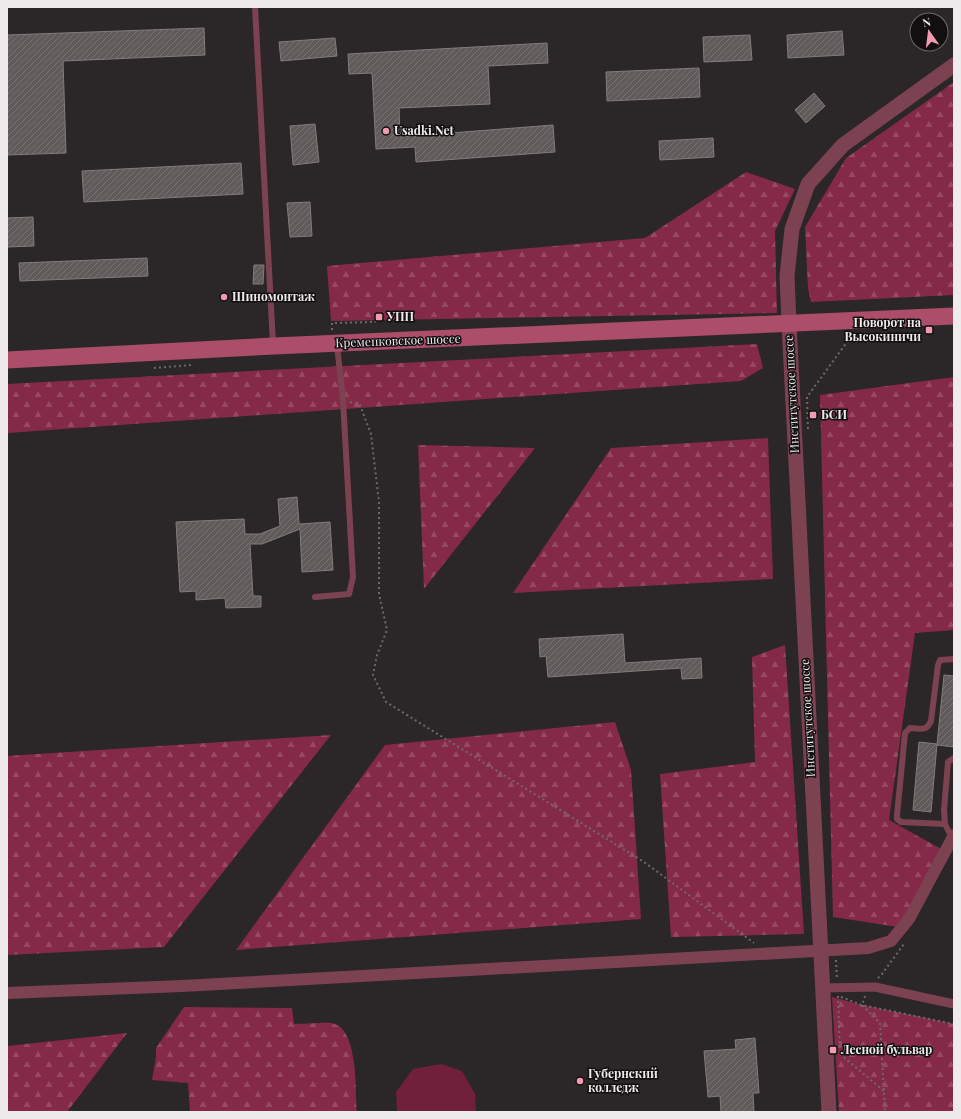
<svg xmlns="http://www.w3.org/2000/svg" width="961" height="1119" font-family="'Playfair Display',serif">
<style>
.forest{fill:url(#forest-firs)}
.pitch{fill:#71203c}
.building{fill:url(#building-hatch);stroke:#837c7d}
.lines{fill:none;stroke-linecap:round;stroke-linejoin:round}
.path{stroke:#6e6a6b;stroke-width:2;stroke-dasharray:2 3;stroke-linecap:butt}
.service{stroke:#7d4252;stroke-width:6}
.pedestrian{stroke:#7d4252;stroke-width:9}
.minor{stroke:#7d4252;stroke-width:12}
.tertiary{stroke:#7d4252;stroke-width:15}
.secondary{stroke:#ac4d6a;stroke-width:17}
.poi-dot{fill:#f29ab0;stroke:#120f10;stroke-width:1.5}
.labels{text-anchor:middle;stroke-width:3;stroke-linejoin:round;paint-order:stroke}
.poi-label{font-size:12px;font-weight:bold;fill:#efebec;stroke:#120f10;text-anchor:start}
.street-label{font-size:12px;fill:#efebec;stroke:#120f10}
</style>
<defs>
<pattern id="forest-firs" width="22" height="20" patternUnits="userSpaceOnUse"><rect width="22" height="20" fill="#852948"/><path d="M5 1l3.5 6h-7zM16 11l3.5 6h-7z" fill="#974863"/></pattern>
<pattern id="building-hatch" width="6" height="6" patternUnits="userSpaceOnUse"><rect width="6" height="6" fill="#605a5b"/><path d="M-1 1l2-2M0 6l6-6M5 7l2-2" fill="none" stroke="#777273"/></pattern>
</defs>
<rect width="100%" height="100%" fill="#2b2627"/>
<g class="forest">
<polygon points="954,82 954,295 811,302 808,288 805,227 846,158"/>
<polygon points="746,172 795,189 775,231 777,313 331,321 327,266 645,238"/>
<polygon points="757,344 763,368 741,381 7,433 7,384"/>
<polygon points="954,377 954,630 915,633 889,820 943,850 898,927 833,917 820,395"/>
<polygon points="768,438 773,579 513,593 611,448"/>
<polygon points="418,445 535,448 424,589"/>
<polygon points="785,645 804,934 671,937 660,774 755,762 752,657"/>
<polygon points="615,722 631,770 641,919 236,950 385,745"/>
<polygon points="331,735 164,947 7,955 7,756"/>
<polygon points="832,997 862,1005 954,1024 954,1112 839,1112"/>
<path d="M184,1007L292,1008L294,1024C306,1024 319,1022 331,1023C359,1027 355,1090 357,1112H190L188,1083L152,1080L156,1057V1048Z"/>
<polygon points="127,1033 67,1112 7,1112 7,1046"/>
</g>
<polygon class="pitch" points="441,1064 462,1071 475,1094 476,1112 397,1112 396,1092 413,1069"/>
<g class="building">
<polygon points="204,28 205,55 63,61 66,153 7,155 7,35"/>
<polygon points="842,31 844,55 788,58 787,35"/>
<polygon points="750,35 752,60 704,62 703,37"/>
<polygon points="335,38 337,56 281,61 279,42"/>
<polygon points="547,43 548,63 488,66 490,104 399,108 400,137 553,125 555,152 416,162 415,147 376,149 372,73 349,74 348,54"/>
<polygon points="699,68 700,97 607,101 606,72"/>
<polygon points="814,93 825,106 806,123 795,110"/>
<polygon points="315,124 319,162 293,165 290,126"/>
<polygon points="713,138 714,157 660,160 659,141"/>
<polygon points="241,163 243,194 84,202 82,171"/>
<polygon points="310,202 312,236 290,237 287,203"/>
<polygon points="33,217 34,246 7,247 7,218"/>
<polygon points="147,258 148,276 20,281 19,263"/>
<polygon points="254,265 264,265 263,284 253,284"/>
<polygon points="297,497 299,524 330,522 333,570 302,572 300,529 262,544 250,544 253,596 261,596 261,607 226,608 225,598 196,600 196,591 180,592 176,522 244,519 245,534 260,534 280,526 278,499"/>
<polygon points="623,634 625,663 701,658 702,678 682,679 681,668 548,677 546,656 540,657 539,639"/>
<polygon points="944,675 954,676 954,747 937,745"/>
<polygon points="919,742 937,744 931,812 913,810"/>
<polygon points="755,1038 759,1093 753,1093 754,1112 721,1112 720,1096 708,1097 704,1051 736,1049 735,1040"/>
</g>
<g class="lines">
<g class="path">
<polyline points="332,330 332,323 375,322 379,317"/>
<polyline points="154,368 191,365"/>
<polyline points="350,402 360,405 371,434 379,502 379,594 387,630 377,655 373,675 386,702 644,862 754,943"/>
<polyline points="808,429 807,397 847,342 861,336 887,333"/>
<polyline points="836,960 837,980"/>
<polyline points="878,978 882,974 904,944"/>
<polyline points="838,996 840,1054"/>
<polyline points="865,996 862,1005 880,1023 885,1112"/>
<polyline points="841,997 862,1005 954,1024"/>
<polyline points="840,1054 884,1091"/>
</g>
<g class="service">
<polyline points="255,7 273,344"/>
<polyline points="315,597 349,594 353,577 343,400 337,345"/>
<path d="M945,824L901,822L897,819V815L905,733L910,728C921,728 926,732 931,721L938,665L940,660L954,659"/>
<polyline points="952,838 945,824 944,810 948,762 954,758"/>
</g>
<polyline class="pedestrian" points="822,988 875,987 954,1004"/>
<polyline class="minor" points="7,993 182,986 868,948 891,941 909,919 954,835"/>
<polyline class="tertiary" points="829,1112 789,324 787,276 792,229 808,184 843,145 954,65"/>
<polyline class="secondary" points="7,360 274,346 954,316"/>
</g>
<g class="poi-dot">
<circle cx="386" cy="131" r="4"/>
<circle cx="224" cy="297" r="4"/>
<rect x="375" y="313" width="8" height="8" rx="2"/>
<rect x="925" y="326" width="8" height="8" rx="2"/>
<rect x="809" y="411" width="8" height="8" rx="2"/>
<rect x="829" y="1046" width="8" height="8" rx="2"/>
<circle cx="580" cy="1081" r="4"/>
</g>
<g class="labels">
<g class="poi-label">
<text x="394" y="135">Usadki.Net</text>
<text x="232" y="301">Шиномонтаж</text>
<text x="387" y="321">УПП</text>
<text x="921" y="327" text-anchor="end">Поворот на<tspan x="921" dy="14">Высокиничи</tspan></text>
<text x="821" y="419">БСИ</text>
<text x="841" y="1054">Лесной бульвар</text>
<text x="588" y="1078">Губернский<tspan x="588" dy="14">колледж</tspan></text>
</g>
<g class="street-label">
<text transform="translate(398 341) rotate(-2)" y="4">Кременковское шоссе</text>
<text transform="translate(792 394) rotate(-93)" y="4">Институтское шоссе</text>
<text transform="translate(808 718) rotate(-93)" y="4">Институтское шоссе</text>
</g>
</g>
<rect width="961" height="1119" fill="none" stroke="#efebec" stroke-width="16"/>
<g transform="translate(929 32) rotate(346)"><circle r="19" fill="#120f10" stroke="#6a6768"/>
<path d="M0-3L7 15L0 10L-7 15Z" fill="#f29ab0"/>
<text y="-6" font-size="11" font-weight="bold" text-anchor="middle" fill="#efebec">N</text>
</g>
</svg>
